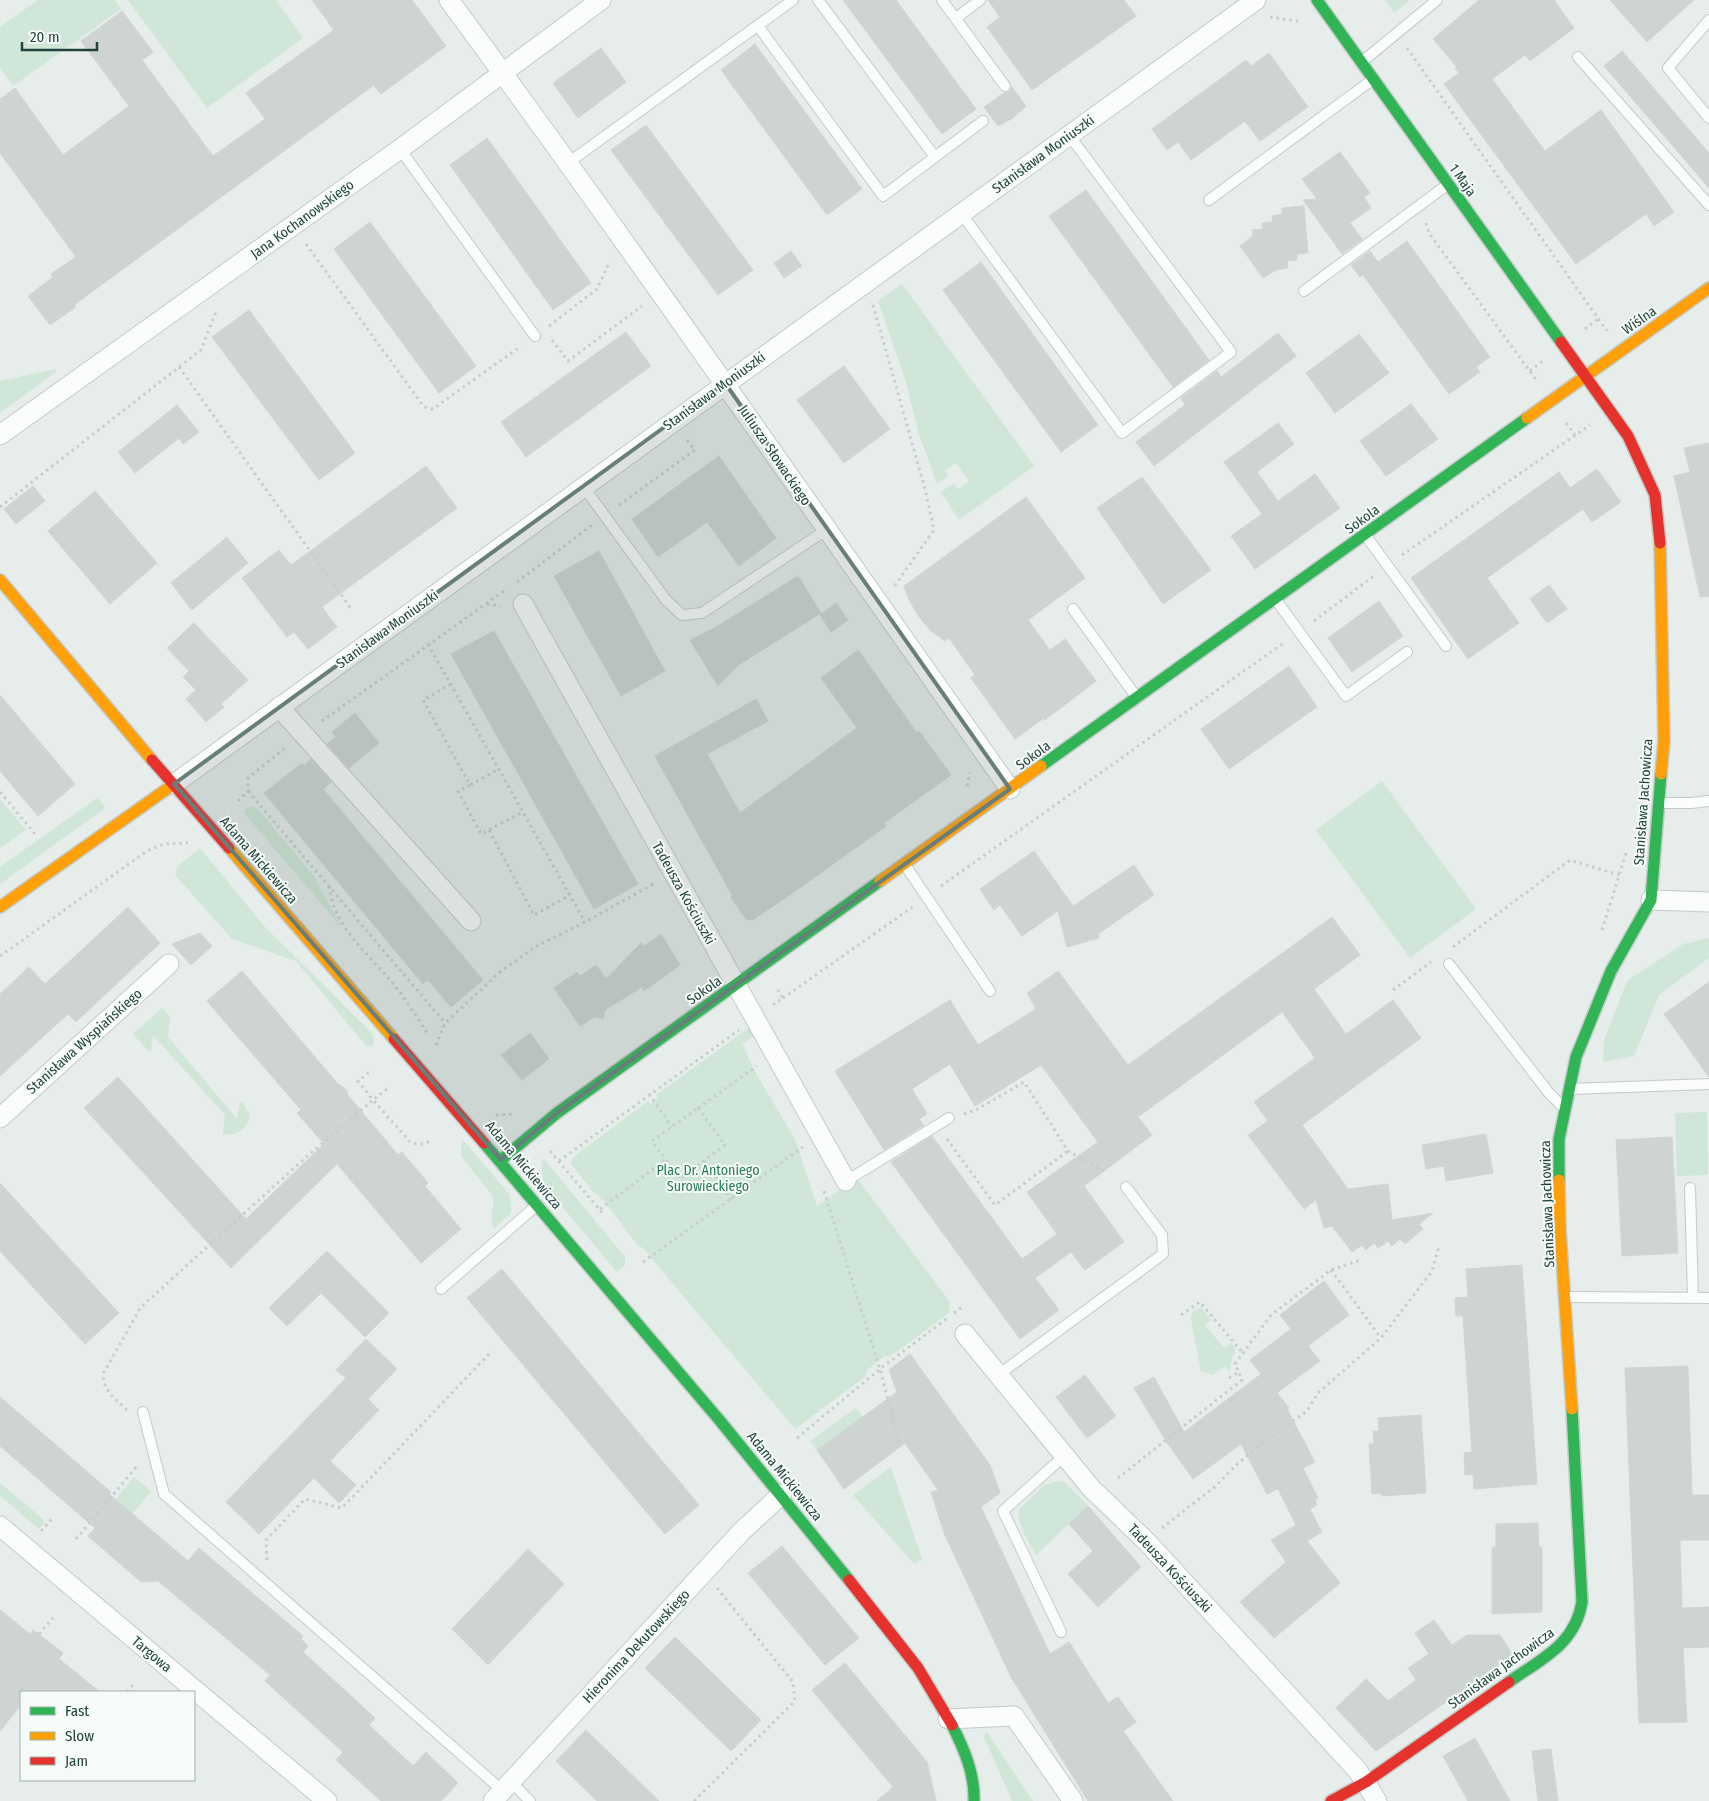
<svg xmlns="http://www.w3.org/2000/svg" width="1709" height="1801" font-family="'Fira Sans Condensed',sans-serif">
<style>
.green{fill:#cfe6d8}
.building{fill:#ced4d2;stroke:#cfd6d3}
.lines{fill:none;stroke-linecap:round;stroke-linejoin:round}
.lane-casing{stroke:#c4cac8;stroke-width:12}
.street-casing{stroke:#c4cac8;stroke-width:21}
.fast-casing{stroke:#c2cbc8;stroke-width:14}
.slow-casing{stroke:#c2cbc8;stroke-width:14}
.jam-casing{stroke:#c2cbc8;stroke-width:14}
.path{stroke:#c6cecd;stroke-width:3;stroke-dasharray:2.5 4;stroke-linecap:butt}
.lane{stroke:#fbfcfc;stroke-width:10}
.street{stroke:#fbfcfc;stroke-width:19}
.fast{stroke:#30b455;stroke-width:11}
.slow{stroke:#ff9f0a;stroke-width:11}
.jam{stroke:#e5322d;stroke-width:11}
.marked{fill:#677e7a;fill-opacity:0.2;stroke:#677e7a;stroke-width:4;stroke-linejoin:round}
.labels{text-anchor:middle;stroke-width:4;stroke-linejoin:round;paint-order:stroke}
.street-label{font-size:14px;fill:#22433d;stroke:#f6fbf9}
.park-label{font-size:14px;fill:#287d51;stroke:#f6fbf9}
</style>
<rect width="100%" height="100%" fill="#e7edea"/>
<g class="green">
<polygon points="38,0 115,0 121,9 13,86 0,68 0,27"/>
<polygon points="128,0 276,0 303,38 207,108"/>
<polygon points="1385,0 1410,0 1394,13"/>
<polygon points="902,284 1034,466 959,520 941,492 954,483 958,489 969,481 956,463 945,470 949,476 937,484 918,431 906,382 878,301"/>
<polygon points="56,369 56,372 0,413 0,381"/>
<polygon points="1382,781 1476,909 1410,958 1316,830"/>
<polygon points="97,798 105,806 104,809 0,884 0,867"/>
<polygon points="0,799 26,830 0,848"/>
<polygon points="252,806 259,810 315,878 342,928 244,813 244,810"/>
<polygon points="200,848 265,927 373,1034 374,1044 372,1046 366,1046 296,961 232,939 175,875 178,866"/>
<polygon points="1709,938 1709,958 1659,995 1634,1056 1603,1062 1604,1040 1627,981 1683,944"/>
<path d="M162,1008L170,1017L168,1037L237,1119L240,1103H243L250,1115L249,1121C243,1131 235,1136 223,1134L225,1115L153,1035L151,1050L148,1051L133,1034Z"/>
<path d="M750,1027L755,1035L742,1044L757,1075L796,1141L817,1206L857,1178L950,1302L949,1313L892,1355L888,1357L886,1355L867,1370L865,1377L795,1429L642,1247L638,1246C630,1236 603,1196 594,1193L571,1164L573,1157L648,1101L650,1104L658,1098L656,1095Z"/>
<polygon points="1707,1112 1708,1175 1677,1176 1675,1113"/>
<path d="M464,1141L510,1195L511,1213L494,1229C488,1217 496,1207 492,1195L461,1156V1145Z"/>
<polygon points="543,1158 625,1257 625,1265 617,1272 544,1185 541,1167"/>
<polygon points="1201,1307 1211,1320 1205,1325 1224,1348 1231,1343 1235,1348 1235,1354 1232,1357 1230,1372 1225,1366 1212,1375 1201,1371 1191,1319 1192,1312"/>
<polygon points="856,1408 863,1417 817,1450 810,1441"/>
<polygon points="891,1467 922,1559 914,1564 853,1495"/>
<polygon points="134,1477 151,1491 132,1514 111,1505"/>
<path d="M1058,1481L1065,1482L1088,1506L1036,1555C1030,1543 1015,1523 1019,1509L1045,1485Z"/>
<polygon points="0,1483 43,1519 44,1523 39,1529 0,1496"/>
<polygon points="987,1732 1033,1801 1012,1801 984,1737"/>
</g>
<g class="building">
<polygon points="312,0 412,0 446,46 381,94 374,85 74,305 76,307 50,325 28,296 53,277 51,274 76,257 0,153 0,99 15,88 63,155 129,106 81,41 122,11 153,52 142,60 213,156 265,119 246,93 334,30"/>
<polygon points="843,0 896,0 976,109 942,134"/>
<polygon points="988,0 1124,0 1136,16 1032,90 987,27 1000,17"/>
<polygon points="1479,0 1554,0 1574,28 1530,61 1525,55 1492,79 1545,151 1601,110 1674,212 1654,226 1646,214 1576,264 1444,84 1459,73 1455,68 1457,67 1433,39"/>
<polygon points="1610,0 1694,0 1647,42"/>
<polygon points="755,44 862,189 827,215 721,70"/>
<polygon points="601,48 626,82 578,118 553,83"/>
<polygon points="1622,51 1709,153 1709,188 1604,66"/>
<polygon points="1269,53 1308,107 1260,141 1245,121 1191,160 1178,142 1167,150 1152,129 1246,60 1251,66"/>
<polygon points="1012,87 1026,106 1013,118 998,126 984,107 1004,93 1009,92"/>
<polygon points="646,125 753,270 718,295 611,150"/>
<polygon points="487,138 591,283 553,310 450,165"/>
<polygon points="1340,152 1370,193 1364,197 1371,208 1350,223 1362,239 1342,254 1303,200 1317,199 1302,179"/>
<polygon points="1086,190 1209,360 1173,387 1049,216"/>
<polygon points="1304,206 1308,253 1297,254 1297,260 1287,261 1288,268 1276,270 1263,278 1240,246 1253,236 1252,230 1263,229 1262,223 1273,222 1272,216 1282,214 1282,208"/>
<polygon points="370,222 476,366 439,393 334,249"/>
<polygon points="1407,241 1490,357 1476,367 1480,372 1449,394 1363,275 1360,277 1351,265 1370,251 1378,262"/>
<polygon points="791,251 802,266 784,278 774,263"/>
<polygon points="981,262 1098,425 1061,452 943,290"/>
<polygon points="249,310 355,453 319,480 212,337"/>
<polygon points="626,332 651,366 526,457 501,422"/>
<polygon points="1278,333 1296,356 1154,466 1136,442 1185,405 1181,398 1217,371 1221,377"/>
<polygon points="1359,334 1389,373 1335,413 1306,373"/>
<polygon points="844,366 890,429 844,463 797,400"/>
<polygon points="1411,404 1438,439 1386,476 1360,441"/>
<polygon points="177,405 199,432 183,444 179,438 135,473 118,452"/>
<polygon points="1278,423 1294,444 1257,472 1278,501 1315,474 1340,508 1255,569 1231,536 1262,514 1224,462"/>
<polygon points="1709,443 1709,596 1700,597 1674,476 1690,472 1684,448"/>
<polygon points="719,456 776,538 739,566 707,522 658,557 632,519"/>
<polygon points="426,466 457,508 322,607 337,627 308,649 294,632 287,637 242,578 279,550 291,565"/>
<polygon points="1597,469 1621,502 1592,522 1583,509 1487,578 1519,623 1468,659 1411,578 1559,472 1570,488"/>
<polygon points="1142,477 1211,570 1163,604 1097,508"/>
<polygon points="33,486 45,501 16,524 4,509"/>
<polygon points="95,491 157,563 110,604 48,531"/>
<polygon points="1026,497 1085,578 1028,620 1050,650 1065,639 1096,681 1045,720 1044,718 1015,739 971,678 975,675 949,638 945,641 931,631 919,617 909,600 904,586"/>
<polygon points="227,537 248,563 192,610 171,583"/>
<polygon points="599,551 665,671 621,696 554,576"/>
<polygon points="798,576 821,613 740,664 718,686 690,640 716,627"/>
<polygon points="1549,585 1567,609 1547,623 1530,599"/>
<polygon points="1379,601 1403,636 1352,672 1328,638"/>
<polygon points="836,603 848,620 831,632 820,615"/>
<polygon points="194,623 248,680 221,704 224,707 206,722 186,699 196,690 183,677 189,671 167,648"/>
<polygon points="494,631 638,884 594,909 451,654"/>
<polygon points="858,650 917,733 919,731 951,775 884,823 886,826 811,880 753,920 746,919 731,898 732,895 655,756 756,699 768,721 707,754 740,813 857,728 821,678"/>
<polygon points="1289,666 1317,707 1229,769 1201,729"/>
<polygon points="0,695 75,784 38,816 0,771"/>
<polygon points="355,713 379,743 349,768 327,744 336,737 332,732"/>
<polygon points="311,759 331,782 323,789 483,980 451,1007 428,980 423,984 264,793 302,763 304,766"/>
<polygon points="1034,851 1073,906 1134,865 1154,895 1098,934 1099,938 1067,947 1058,911 1022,936 1000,905 994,910 980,889"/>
<polygon points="128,907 160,943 76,1022 68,1014 0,1076 0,994 29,967 45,984"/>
<polygon points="1332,917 1360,955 1314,989 1346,1034 1393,1000 1421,1038 1302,1125 1348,1189 1388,1184 1392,1220 1433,1213 1419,1224 1423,1229 1405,1244 1400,1239 1392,1246 1388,1241 1378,1248 1374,1243 1366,1250 1362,1245 1352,1252 1332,1226 1324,1228 1316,1200 1304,1209 1248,1135 1268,1121 1254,1102 1315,1058 1282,1012 1138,1117 1152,1135 1084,1186 1124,1242 1085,1270 1071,1252 1035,1278 1059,1310 1020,1339 891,1162 932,1136 1022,1259 1057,1234 1027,1192 1098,1142 1041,1065 975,1106 950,1064 912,1089 927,1114 919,1119 924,1125 884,1150 835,1071 950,1000 978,1045 1036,1009 1027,993 1058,971 1128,1065"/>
<polygon points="200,933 212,946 191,965 172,944"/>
<polygon points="661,934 680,965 644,991 642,987 605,1010 603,1019 594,1017 580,1026 554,988 577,972 580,976 596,965 606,979 641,943 645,946"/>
<polygon points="242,971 338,1084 347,1090 347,1094 398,1155 402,1152 428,1183 425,1186 461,1229 421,1263 337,1164 231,1268 84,1108 118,1077 246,1219 324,1144 297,1113 301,1110 207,1001"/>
<polygon points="1709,982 1709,1077 1664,1014"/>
<polygon points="530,1033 549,1059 522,1080 501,1055"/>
<polygon points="1486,1134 1493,1173 1446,1181 1444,1166 1426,1169 1422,1145"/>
<polygon points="1672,1137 1678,1253 1622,1256 1616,1140"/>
<polygon points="0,1183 119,1313 85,1344 0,1251"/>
<polygon points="327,1251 389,1313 365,1337 321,1293 287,1326 269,1308"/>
<polygon points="1522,1265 1537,1484 1474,1489 1473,1474 1465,1475 1464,1453 1472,1452 1463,1316 1456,1316 1455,1298 1468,1297 1466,1269"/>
<polygon points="502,1269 699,1505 665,1534 467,1298"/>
<polygon points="1324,1281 1349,1315 1308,1346 1320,1361 1277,1393 1289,1408 1287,1409 1315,1462 1303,1468 1318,1498 1315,1499 1317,1505 1310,1509 1322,1532 1307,1541 1340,1583 1274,1638 1240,1602 1286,1562 1271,1540 1296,1525 1278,1489 1267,1494 1241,1444 1193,1479 1168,1444 1134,1388 1154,1377 1184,1432 1261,1374 1250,1360 1291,1329 1280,1315"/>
<polygon points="366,1339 397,1369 368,1399 379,1410 330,1461 356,1485 339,1503 314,1478 259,1534 226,1502 346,1378 336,1370"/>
<polygon points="910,1354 990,1465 1000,1493 981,1507 1050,1654 1069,1642 1108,1703 1118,1697 1136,1722 1123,1731 1173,1801 1088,1801 1011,1677 944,1533 931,1492 938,1490 905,1443 844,1489 817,1450 897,1392 889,1370"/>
<polygon points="1688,1366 1692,1495 1709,1495 1709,1540 1680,1540 1682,1608 1709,1607 1709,1647 1683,1648 1687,1722 1639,1723 1625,1368"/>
<polygon points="1085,1375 1116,1416 1087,1438 1056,1397"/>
<polygon points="0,1397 111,1492 109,1494 188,1561 199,1548 303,1636 301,1639 308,1646 303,1652 375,1718 369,1725 413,1766 426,1752 458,1783 441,1801 381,1801 336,1760 343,1752 265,1681 270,1675 158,1581 141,1582 88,1536 95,1528 0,1446"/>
<polygon points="1421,1415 1426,1493 1382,1496 1382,1493 1372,1494 1369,1444 1374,1444 1373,1431 1379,1431 1378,1418"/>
<polygon points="1088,1506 1141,1567 1098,1607 1068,1574 1093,1551 1069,1524"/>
<polygon points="1538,1523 1539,1547 1542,1547 1542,1612 1492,1614 1492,1547 1496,1547 1496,1524"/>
<polygon points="782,1546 859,1638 825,1665 748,1573"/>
<polygon points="528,1549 564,1584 488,1665 452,1629"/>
<polygon points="0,1610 30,1634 33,1630 63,1653 59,1659 100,1692 21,1692 21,1705 0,1731"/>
<polygon points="1434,1620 1452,1645 1467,1635 1500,1635 1513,1655 1376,1751 1336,1708 1366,1679 1388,1701 1416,1680 1408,1668 1429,1654 1415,1633"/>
<polygon points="675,1637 761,1720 731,1751 645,1668"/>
<polygon points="845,1663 927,1762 936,1801 877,1801 893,1787 812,1690"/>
<polygon points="586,1730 659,1801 597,1801 556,1761"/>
<polygon points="1475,1738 1510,1801 1468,1801 1443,1756"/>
<polygon points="1551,1749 1558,1801 1538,1801 1532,1751"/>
</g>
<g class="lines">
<defs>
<g id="lane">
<polyline points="942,0 1005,86"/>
<polyline points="956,18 980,0"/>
<polyline points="1709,20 1668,68 1709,118"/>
<polyline points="758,26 883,196 935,157 818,0"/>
<polyline points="1578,57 1709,205"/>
<polyline points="1363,61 1437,0"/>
<polyline points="400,149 535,336"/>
<polyline points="935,157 983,121"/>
<polyline points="568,163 793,0"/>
<polyline points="1209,200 1372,80"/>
<polyline points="961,213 1122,433 1231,352 1069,135"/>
<polyline points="1304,291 1447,185"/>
<polyline points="583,486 666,600 682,615 702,613 826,530"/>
<polyline points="1366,536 1446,646"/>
<polyline points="1276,600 1346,696 1407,652"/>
<polyline points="1073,609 1137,698"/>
<polyline points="1660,803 1691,803 1709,801"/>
<polyline points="905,865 990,991"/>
<polyline points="1449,964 1549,1093 1562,1106"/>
<polyline points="1570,1089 1709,1084"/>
<polyline points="846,1181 949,1118"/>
<polyline points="1690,1188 1693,1298"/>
<polyline points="441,1289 537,1205"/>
<polyline points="1568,1297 1709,1298"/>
<polyline points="998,1375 1163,1254 1162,1235 1126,1187"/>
<polyline points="143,1412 164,1494 503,1791"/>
<polyline points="1061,1632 1003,1511 1064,1456"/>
<polyline points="511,1782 530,1801"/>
</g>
<g id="street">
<path d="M449,0C641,260 823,526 1010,789"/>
<polyline points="0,435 400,149 601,0"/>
<polyline points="523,604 846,1181"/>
<polyline points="279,707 471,921"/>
<polyline points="174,784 1256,0"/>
<polyline points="1651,900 1709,902"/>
<polyline points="0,1118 169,964"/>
<polyline points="965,1334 1091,1488 1147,1542 1358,1771 1377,1801"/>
<polyline points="0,1526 327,1801"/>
<polyline points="948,1719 1014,1716 1073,1801"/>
<polyline points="493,1801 742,1531 782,1494"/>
</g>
<g id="fast">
<polyline points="1317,0 1561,342"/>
<polyline points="1041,766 1527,418"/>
<polyline points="484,1143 721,1422 849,1580"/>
<polyline points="501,1160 557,1113 880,881"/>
<polyline points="1559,1180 1559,1139 1576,1057 1611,971 1651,900 1661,774"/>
<path d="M1509,1682C1541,1659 1575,1645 1582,1602L1572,1409"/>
<path d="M952,1725C964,1749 975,1774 974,1801"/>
</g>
<g id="slow">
<polyline points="1527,418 1709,288"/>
<polyline points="1660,543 1664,741 1661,774"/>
<polyline points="0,580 152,760"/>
<polyline points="229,848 394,1039"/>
<polyline points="880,881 1041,766"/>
<polyline points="0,907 174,784"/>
<polyline points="1559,1180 1560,1229 1572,1409"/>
</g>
<g id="jam">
<polyline points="1561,342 1628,436 1655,495 1660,543"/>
<polyline points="152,760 229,848"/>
<polyline points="394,1039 484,1143"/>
<polyline points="849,1580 918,1668 952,1725"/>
<polyline points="1331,1801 1366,1782 1509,1682"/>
</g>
</defs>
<use href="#lane" class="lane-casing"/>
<use href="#street" class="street-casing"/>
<use href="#fast" class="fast-casing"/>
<use href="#slow" class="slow-casing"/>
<use href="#jam" class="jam-casing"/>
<g class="path">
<polyline points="1270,17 1298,21"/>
<polyline points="1407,48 1607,331"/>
<polyline points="1426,223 1429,233 1537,381"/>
<polyline points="306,244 424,407 433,409 521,346"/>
<polyline points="873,305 925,489 934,530 893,588"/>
<polyline points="549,326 597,289 610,261"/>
<polyline points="1585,329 1598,319"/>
<polyline points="552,340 568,361 642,306"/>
<polyline points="179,367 352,610"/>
<polyline points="1530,371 1543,361"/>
<polyline points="1566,423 1575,435"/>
<polyline points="619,505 695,450 685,438"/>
<polyline points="0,507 201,350 217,309"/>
<polyline points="1402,555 1590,425"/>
<polyline points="517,582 592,525"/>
<polyline points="487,604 501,606"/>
<polyline points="1314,621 1375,575"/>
<polyline points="428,644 585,922"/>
<polyline points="451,684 423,700 470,785 499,769"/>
<polyline points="322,721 504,591"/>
<polyline points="470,785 458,791 481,834 523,812"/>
<polyline points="967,786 970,772"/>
<polyline points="248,791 445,1023"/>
<polyline points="0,792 35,834"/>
<polyline points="238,801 248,791 248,778 286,747"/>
<polyline points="489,830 534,915 570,895"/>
<path d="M329,886C333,929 375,959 399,991C409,1005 418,1019 427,1033"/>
<polyline points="941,886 1285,642"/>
<polyline points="1602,930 1627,850"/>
<polyline points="1453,947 1570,860 1619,875"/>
<polyline points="0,956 147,851 164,844 188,843"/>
<polyline points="1393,990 1431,962"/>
<polyline points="783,998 914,906"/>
<polyline points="773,1005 783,998 776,987"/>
<polyline points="436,1045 445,1023 500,972 535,947 585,922 655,883"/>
<polyline points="387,1089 373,1100 411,1143 422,1144 431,1141"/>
<polyline points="649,1094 672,1127"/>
<polygon points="698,1108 725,1145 680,1179 652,1141"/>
<polyline points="698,1108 757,1066"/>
<polyline points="964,1114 976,1110 1024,1082 1068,1151 1104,1171"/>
<polyline points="496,1115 514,1114"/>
<polyline points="947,1139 995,1205 1068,1151"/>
<polyline points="550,1151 604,1215"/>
<polyline points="559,1161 739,1030"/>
<polyline points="704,1161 732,1200"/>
<polyline points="824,1191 880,1369 900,1447"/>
<polyline points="600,1209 665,1160"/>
<polyline points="643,1262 803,1147"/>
<polyline points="1331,1270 1381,1338"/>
<polyline points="954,1313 962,1307"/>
<polyline points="1181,1315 1200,1302 1242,1352"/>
<polyline points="1229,1378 1237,1373"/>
<path d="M127,1410C116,1399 103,1391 103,1374L141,1307L303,1160L373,1100L358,1081L372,1070"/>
<polyline points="797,1438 880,1369 949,1317"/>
<polyline points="1118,1478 1242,1380 1235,1364 1271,1315 1331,1270 1361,1260"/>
<polyline points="1162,1528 1217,1485 1235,1466 1262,1443 1307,1411 1318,1393 1381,1338 1432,1271 1439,1246"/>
<polyline points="41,1531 52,1519"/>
<polyline points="76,1539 138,1465"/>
<polyline points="267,1560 266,1540 305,1499 342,1508 492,1351"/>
<polyline points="39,1634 53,1618"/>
<polyline points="127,1692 133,1685"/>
<polyline points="694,1801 795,1701 793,1682 717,1588"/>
</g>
<use href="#lane" class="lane"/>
<use href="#street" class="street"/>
<use href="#fast" class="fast"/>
<use href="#slow" class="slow"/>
<use href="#jam" class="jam"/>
</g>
<path class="marked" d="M725,383L1010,789L557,1113L501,1160L174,784Z"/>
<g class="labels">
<g class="street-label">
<text transform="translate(1043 154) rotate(-36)" y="5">Stanisława Moniuszki</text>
<text transform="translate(1463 180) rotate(55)" y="5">1 Maja</text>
<text transform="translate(302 219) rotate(-36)" y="5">Jana Kochanowskiego</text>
<text transform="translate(1639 320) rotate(-35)" y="5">Wiślna</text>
<text transform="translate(714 391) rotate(-36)" y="5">Stanisława Moniuszki</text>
<text transform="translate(775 455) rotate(56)" y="5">Juliusza Słowackiego</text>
<text transform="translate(1362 519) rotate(-36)" y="5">Sokola</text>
<text transform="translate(387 629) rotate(-36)" y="5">Stanisława Moniuszki</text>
<text transform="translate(1033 755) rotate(-36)" y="5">Sokola</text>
<text transform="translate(1643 802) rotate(-86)" y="5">Stanisława Jachowicza</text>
<text transform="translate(259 860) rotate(49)" y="5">Adama Mickiewicza</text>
<text transform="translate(684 893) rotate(61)" y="5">Tadeusza Kościuszki</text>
<text transform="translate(704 990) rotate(-35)" y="5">Sokola</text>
<text transform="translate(84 1041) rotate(-42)" y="5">Stanisława Wyspiańskiego</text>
<text transform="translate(524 1165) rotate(50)" y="5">Adama Mickiewicza</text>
<text transform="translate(1547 1204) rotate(-92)" y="5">Stanisława Jachowicza</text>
<text transform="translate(785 1476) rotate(51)" y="5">Adama Mickiewicza</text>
<text transform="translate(1170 1568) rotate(47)" y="5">Tadeusza Kościuszki</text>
<text transform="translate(636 1646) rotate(-47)" y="5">Hieronima Dekutowskiego</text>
<text transform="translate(152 1654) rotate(40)" y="5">Targowa</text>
<text transform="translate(1501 1668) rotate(-36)" y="5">Stanisława Jachowicza</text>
</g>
<g class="park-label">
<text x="708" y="1175">Plac Dr. Antoniego<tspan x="708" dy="16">Surowieckiego</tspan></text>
</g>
</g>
<rect x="20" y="1691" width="175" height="90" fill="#f6fbf9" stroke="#a1b1ae"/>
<rect x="30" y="1707" width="25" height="8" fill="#30b455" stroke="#a1b1ae"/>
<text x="65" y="1716" font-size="15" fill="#22433d">Fast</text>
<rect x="30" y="1732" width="25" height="8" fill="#ff9f0a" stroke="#a1b1ae"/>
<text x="65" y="1741" font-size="15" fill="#22433d">Slow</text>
<rect x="30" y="1757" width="25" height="8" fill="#e5322d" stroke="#a1b1ae"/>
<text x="65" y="1766" font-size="15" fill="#22433d">Jam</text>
<path d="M22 42v8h75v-8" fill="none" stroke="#22433d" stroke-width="2.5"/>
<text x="30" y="42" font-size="15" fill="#22433d" stroke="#f6fbf9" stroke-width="4" paint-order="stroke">20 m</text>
</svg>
